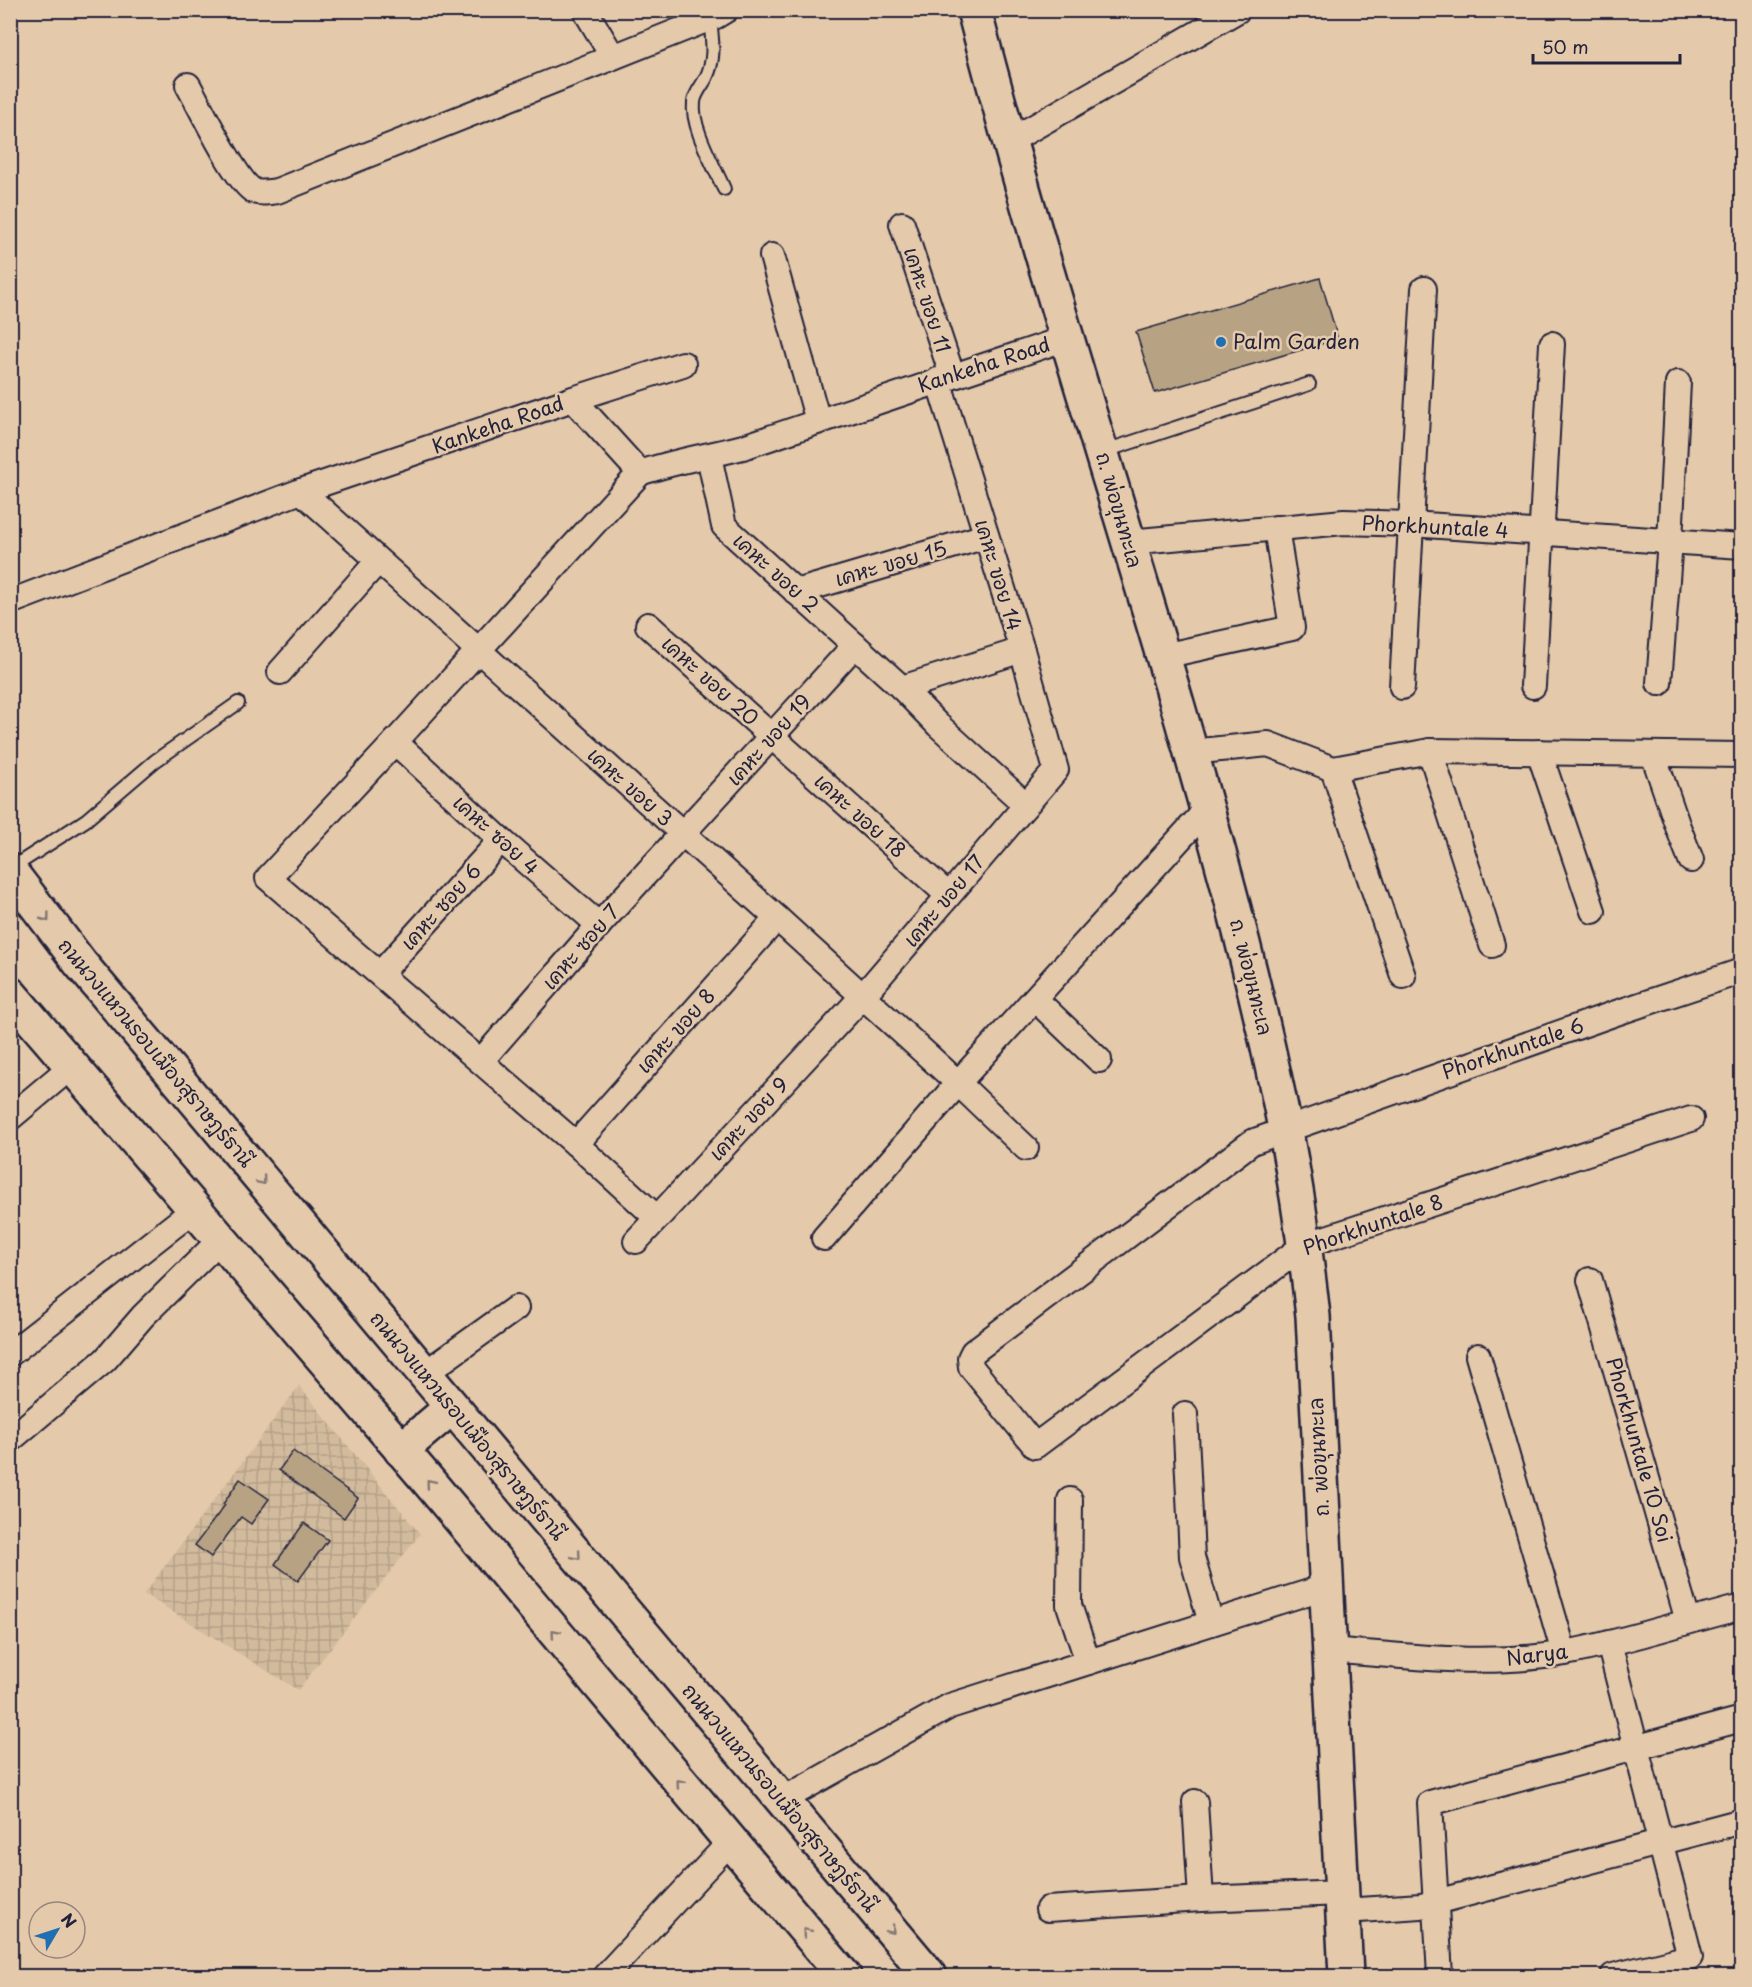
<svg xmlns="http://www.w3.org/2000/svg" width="1752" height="1987" font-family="'Playpen Sans','Playpen Sans Thai',sans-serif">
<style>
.industrial{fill:url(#industrial-grid)}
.building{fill:#b7a384;stroke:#22223b;stroke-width:1.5}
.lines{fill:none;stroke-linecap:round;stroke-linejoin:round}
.lane-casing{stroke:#22223b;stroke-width:16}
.street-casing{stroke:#22223b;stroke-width:28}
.secondary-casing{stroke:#22223b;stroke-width:38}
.highway-casing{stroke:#22223b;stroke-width:38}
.lane{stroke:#e4c9ab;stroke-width:12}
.street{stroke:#e4c9ab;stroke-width:24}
.secondary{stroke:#e4c9ab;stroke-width:33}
.highway{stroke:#e4c9ab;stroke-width:33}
.oneway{stroke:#837673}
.poi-dot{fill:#1f6fb2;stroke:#e4c9ab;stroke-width:2}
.labels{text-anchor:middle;stroke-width:5;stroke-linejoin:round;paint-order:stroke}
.street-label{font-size:20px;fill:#22223b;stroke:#e4c9ab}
.poi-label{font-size:20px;fill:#22223b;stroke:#e4c9ab;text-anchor:start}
</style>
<defs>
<pattern id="industrial-grid" width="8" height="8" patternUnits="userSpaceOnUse" patternTransform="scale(1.5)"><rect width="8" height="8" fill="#d2bb9d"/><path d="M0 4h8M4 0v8" fill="none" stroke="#b4a088"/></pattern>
</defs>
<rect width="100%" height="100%" fill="#e4c9ab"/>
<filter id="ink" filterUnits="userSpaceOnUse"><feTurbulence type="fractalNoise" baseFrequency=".0167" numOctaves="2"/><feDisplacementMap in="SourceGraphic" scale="12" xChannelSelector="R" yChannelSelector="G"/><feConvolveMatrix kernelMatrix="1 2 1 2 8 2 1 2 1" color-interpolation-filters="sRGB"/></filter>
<g filter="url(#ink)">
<polygon class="industrial" points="299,1386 420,1534 298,1690 144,1594"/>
<g class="building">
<polygon points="1320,278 1338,339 1155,393 1136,332"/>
<polygon points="293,1451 358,1498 344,1518 279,1470"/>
<polygon points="240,1479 269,1499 251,1524 241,1517 211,1557 195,1545 225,1505 223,1504"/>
<polygon points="304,1523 328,1540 298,1581 275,1564"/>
</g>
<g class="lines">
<defs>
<g id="lane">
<path d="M710,19C712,39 716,58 706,78C702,86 695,93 694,102C691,128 714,165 724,189"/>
<polyline points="1102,452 1309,384"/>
<polyline points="10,869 86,820 155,761 238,703"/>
</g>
<g id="street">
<polyline points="585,10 613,57"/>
<path d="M188,85C200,106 236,182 254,191C261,194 269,192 277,191L716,16L726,10"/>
<polyline points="1008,142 1238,10"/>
<polyline points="902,224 952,375"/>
<polyline points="772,256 818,421"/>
<polyline points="573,399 683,364"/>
<polyline points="709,456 724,526 902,688 938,725 1026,805"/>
<polyline points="301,491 777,918 958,1083 1026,1148"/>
<polyline points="1129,542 1344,522 1410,524 1742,546"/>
<polyline points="796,592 986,536"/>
<polyline points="10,602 301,491 573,399 640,473"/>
<polyline points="648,625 948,895"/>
<polyline points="1163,656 1292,628 1276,528"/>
<polyline points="280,672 378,561"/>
<polyline points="1659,683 1670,541 1678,383"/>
<polyline points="1533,686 1552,344"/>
<polyline points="1402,687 1424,289"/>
<polyline points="902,688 1022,650"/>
<polyline points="395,742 501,840 599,925"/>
<polyline points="1430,751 1492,945"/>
<polyline points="1191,752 1268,744 1333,769 1430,751 1742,755"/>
<polyline points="1539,752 1593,911"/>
<polyline points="1653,754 1678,827 1691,860"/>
<polyline points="1333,769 1403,976"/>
<polyline points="380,974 501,840"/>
<polyline points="1035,999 1099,1060"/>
<polyline points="481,1061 599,925 855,645"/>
<polyline points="10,1118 72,1066"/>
<polyline points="1691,1119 1305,1245 1035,1446 971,1367 970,1358 973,1352 1252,1142 1616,1013 1742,971"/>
<polyline points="576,1144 777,918"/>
<path d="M657,1218L576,1144L268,878L395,742L640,473C674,461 709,456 743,447L1067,338"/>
<polyline points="824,1238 958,1083 1207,809"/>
<polyline points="636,1241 862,997 1056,770 1022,650 938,380"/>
<polyline points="1590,1280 1688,1621"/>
<polyline points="10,1354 195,1209"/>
<polyline points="1478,1356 1564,1653"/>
<polyline points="424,1374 516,1308"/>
<polyline points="1185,1414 1192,1557 1211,1623"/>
<polyline points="10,1440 105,1360 143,1316 221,1239"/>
<polyline points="1070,1500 1069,1605 1088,1662"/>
<polyline points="1609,1643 1690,1957 1613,1976"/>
<path d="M1328,1650C1407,1656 1486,1667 1565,1653C1624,1642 1683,1622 1742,1607"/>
<polyline points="782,1800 950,1706 1325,1587"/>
<polyline points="1195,1802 1201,1899"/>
<polyline points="1048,1909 1201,1899 1342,1893"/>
<polyline points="1343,1911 1421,1906 1742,1821"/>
<polyline points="605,1976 730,1842"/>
<polyline points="1440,1976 1430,1803 1742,1719"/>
</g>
<path id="secondary" d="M974,10C1035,245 1110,475 1178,707C1218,846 1257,986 1285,1128C1297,1190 1306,1253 1313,1316L1346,1976"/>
<g id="highway">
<polyline points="10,871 80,963 930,1976"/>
<polyline points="10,994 424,1476 844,1976"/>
<polyline points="401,1450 452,1407"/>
</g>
</defs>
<use href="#lane" class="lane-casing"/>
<use href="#street" class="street-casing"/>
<use href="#secondary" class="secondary-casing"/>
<use href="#highway" class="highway-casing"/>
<use href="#lane" class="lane"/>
<use href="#street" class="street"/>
<use href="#secondary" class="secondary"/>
<use href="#highway" class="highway"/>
</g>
<defs><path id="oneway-chevron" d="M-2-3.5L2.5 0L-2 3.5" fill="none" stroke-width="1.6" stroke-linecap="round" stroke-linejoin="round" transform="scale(1.5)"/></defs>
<g class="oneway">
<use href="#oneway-chevron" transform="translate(46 918) rotate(53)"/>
<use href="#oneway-chevron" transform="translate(262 1181) rotate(50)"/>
<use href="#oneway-chevron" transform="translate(430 1483) rotate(-130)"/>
<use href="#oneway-chevron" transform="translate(577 1556) rotate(50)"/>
<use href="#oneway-chevron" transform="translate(555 1633) rotate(-130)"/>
<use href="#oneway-chevron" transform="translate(680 1783) rotate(-130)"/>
<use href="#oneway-chevron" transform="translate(891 1930) rotate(50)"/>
<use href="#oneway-chevron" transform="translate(806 1932) rotate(-130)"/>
</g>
</g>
<circle class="poi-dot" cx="1221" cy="342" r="6"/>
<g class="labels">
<g class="street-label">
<text transform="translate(927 300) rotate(72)" y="7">เคหะ ขอย 11</text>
<text transform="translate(984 365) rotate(-18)" y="7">Kankeha Road</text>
<text transform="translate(498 425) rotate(-19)" y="7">Kankeha Road</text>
<text transform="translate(1119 510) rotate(74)" y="7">ถ. พ่อขุนทะเล</text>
<text transform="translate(1435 527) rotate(3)" y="7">Phorkhuntale 4</text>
<text transform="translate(891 564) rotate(-16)" y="7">เคหะ ขอย 15</text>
<text transform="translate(776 573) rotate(42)" y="7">เคหะ ขอย 2</text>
<text transform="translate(998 575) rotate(73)" y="7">เคหะ ขอย 14</text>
<text transform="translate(710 681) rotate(42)" y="7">เคหะ ขอย 20</text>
<text transform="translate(769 740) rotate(-48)" y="7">เคหะ ขอย 19</text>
<text transform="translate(630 787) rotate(42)" y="7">เคหะ ขอย 3</text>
<text transform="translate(860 816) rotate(42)" y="7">เคหะ ขอย 18</text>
<text transform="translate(496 835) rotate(42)" y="7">เคหะ ซอย 4</text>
<text transform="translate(944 901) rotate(-50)" y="7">เคหะ ขอย 17</text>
<text transform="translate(441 907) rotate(-48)" y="7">เคหะ ซอย 6</text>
<text transform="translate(581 947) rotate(-49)" y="7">เคหะ ซอย 7</text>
<text transform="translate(1251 977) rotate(76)" y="7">ถ. พ่อขุนทะเล</text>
<text transform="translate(676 1031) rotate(-48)" y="7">เคหะ ขอย 8</text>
<text transform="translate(1513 1049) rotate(-19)" y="7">Phorkhuntale 6</text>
<text transform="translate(156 1053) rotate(50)" y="7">ถนนวงแหวนรอบเมืองสุราษฎร์ธานี</text>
<text transform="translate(749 1119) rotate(-47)" y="7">เคหะ ขอย 9</text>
<text transform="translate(1373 1225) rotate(-19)" y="7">Phorkhuntale 8</text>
<text transform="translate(468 1426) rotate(50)" y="7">ถนนวงแหวนรอบเมืองสุราษฎร์ธานี</text>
<text transform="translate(1639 1450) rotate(74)" y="7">Phorkhuntale 10 Soi</text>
<text transform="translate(1319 1457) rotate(-93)" y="7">ถ. พ่อขุนทะเล</text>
<text transform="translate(1537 1655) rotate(-7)" y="7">Narya</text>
<text transform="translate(780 1798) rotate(50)" y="7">ถนนวงแหวนรอบเมืองสุราษฎร์ธานี</text>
</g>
<g class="poi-label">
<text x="1233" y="349">Palm Garden</text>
</g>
</g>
<rect width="1752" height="1987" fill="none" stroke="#e4c9ab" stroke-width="36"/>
<rect x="18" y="18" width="1716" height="1951" fill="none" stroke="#22223b" stroke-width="2" filter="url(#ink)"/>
<g transform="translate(57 1930) rotate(51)"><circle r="28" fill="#e4c9ab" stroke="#96867e" stroke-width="1.5"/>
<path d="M0-4.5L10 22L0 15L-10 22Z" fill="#1f6fb2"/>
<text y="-9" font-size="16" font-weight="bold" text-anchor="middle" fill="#22223b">N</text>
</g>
<path d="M1533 54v9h147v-9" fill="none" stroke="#22223b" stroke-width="3"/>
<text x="1542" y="54" font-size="18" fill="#22223b" stroke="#e4c9ab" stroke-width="4.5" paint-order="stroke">50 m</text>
</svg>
